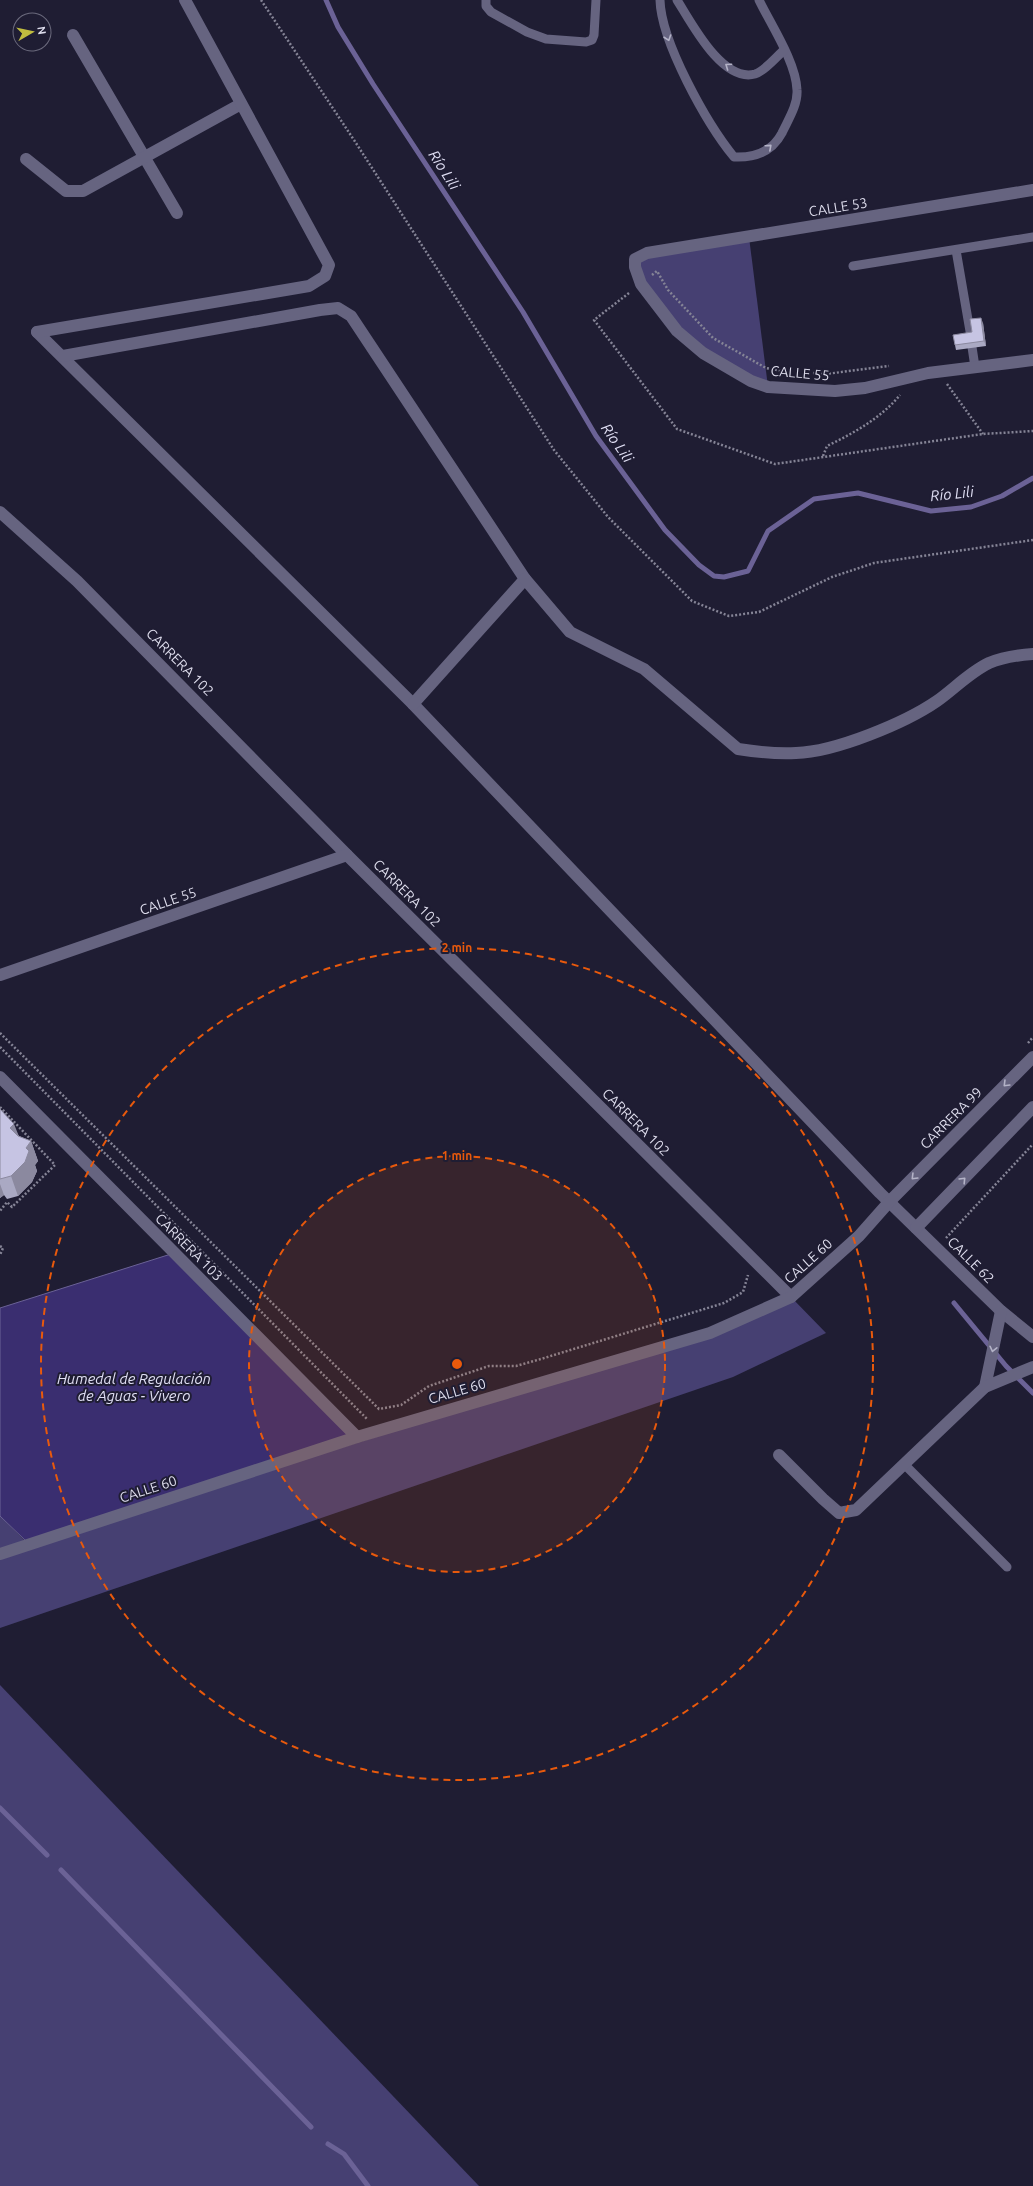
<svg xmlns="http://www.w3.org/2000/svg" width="1033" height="2186" font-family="Ubuntu,sans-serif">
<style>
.green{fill:#464072}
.water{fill:#3a2e70;stroke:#6b6296}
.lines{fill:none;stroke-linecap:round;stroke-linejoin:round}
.stream{stroke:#6b6296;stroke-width:5}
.path{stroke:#858496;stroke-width:2.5;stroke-dasharray:2 2;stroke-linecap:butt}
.service{stroke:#666480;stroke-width:9}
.minor{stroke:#666480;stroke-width:12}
.tertiary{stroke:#666480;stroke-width:12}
.wall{fill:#aaa9c3}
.shaded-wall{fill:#8b899f}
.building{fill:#c6c4e3;stroke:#8b899f}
.oneway{stroke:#b4b3c7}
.ring{fill:none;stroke:#e8590c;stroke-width:2;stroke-dasharray:7 5}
.labels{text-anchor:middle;stroke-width:4;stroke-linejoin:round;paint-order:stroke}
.street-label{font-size:14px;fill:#dedded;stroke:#1f1d33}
.water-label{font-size:15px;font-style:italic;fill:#e0dff4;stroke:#1f1d33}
.centre{fill:#e8590c;stroke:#1f1d33;stroke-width:2}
.ring-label{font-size:12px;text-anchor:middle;font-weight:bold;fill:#e8590c;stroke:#1f1d33;stroke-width:4;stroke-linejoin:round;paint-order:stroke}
</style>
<rect width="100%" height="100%" fill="#1f1d33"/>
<g class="green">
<polygon points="749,237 768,387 703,353 657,307 635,259"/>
<polygon points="791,1297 826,1333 733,1377 0,1628 0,1516 29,1545 713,1332"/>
<polygon points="0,1685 479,2186 0,2186"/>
</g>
<polygon class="water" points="171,1254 357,1437 29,1544 0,1516 0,1308"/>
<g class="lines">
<g class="stream">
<polyline points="326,0 338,27 373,84 523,312 596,436 665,530 699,565 714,576 724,577 748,571 768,531 814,499 858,493 931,511 971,507 1002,496 1033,478"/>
<polyline points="954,1303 1006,1366 1033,1393"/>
<polyline points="0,1808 47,1855"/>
<polyline points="61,1870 311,2127"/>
<polyline points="328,2144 344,2154 368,2186"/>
</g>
<g class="path">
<polyline points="261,0 354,140 554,450 608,517 692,601 729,616 759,612 832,577 874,563 1033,540"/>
<polyline points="652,275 657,271 668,290 713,338 766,368 788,372"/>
<polyline points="629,293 594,320 677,429 775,464 983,434 1033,431"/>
<polyline points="813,373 826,374 889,366"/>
<polyline points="947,384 983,434"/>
<path d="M823,456L827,446C854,433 881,418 900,395"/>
<polyline points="0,1033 379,1409 401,1405 429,1386 489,1366 516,1366 541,1359 724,1303 743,1292 748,1275"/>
<polyline points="1028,1043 1033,1037"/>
<polyline points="0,1047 368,1420"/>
<polyline points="0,1107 55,1165 12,1207 7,1202 0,1211"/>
<polyline points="946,1238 1033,1144"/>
<polyline points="0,1246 3,1248 0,1255"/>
</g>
<g class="service">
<polyline points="486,0 486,6 491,12 527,32 546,39 586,42 592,40 594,35 596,0"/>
<path d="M660,0C661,42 707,124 734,157C754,158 772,152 782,133C788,120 798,105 797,90C796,62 771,25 759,0"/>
<path d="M677,0C691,22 722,83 755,74C765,71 776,57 784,50"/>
<polyline points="956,250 971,337"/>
<polyline points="853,266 1033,237"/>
<polyline points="972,347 975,367"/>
<polyline points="904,1464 1007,1567"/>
</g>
<g class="minor">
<polyline points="73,35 177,213"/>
<polyline points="26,159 66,191 83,191 241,104"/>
<polyline points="1033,190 647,253 635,259 635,267 641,284 677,331 703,353 751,381 768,387 835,391 865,388 928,373 1033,360"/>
<polyline points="37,332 413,704 880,1193 1001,1311 1033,1337"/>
<polyline points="37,332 309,286 325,276 329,265 185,0"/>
<polyline points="63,356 320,310 338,308 351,316 525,579 413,704"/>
<polyline points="0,512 77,581 347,855 791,1297"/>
<path d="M525,579L570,632L644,669L738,749C757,752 777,754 796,753C835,752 905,723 937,701C954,689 970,672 989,663C1003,657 1018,655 1033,654"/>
<polyline points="0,975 347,855"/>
<polyline points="0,1077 357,1437"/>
<polyline points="985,1387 1001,1311"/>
<polyline points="779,1455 823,1499 839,1513 856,1510 985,1387 1033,1367"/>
</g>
<g class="tertiary">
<polyline points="916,1228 1033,1107"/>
<polyline points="0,1554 357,1437 710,1333 791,1297 859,1236 890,1201 1033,1057"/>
</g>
</g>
<g class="wall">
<polygon points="983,323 986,346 956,350 955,345 972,332"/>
<polygon points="0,1109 19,1136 31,1141 38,1161 35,1165 37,1171 32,1182 18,1196 7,1199 4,1195 0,1198"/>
</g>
<g class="shaded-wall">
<polygon points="981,318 983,323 986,346 984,341"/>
<polygon points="14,1124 22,1144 10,1128"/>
<polygon points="31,1141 38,1161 35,1165 37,1171 32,1182 18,1196 11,1176 26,1148"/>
<polygon points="0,1184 4,1195 0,1198"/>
</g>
<g class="building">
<polygon points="981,318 984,341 955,345 953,335 972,332 970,319"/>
<polygon points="0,1109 14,1124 10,1128 18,1136 31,1141 26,1148 29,1151 25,1162 11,1176 0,1179"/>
</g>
<defs><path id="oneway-chevron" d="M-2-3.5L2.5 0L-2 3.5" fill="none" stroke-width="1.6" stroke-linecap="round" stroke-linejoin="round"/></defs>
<g class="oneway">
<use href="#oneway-chevron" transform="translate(668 38) rotate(71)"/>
<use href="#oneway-chevron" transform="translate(728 66) rotate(-145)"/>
<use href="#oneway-chevron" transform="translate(769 147) rotate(-42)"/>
<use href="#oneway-chevron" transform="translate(1006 1084) rotate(135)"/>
<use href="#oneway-chevron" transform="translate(914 1177) rotate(135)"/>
<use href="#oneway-chevron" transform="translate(963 1180) rotate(-46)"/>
<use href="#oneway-chevron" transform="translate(993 1349) rotate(103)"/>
</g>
<circle cx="457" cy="1364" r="208" fill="#e8590c" fill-opacity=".12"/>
<g class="ring">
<circle cx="457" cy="1364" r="208"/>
<circle cx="457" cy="1364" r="416"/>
</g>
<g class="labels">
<g class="street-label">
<text transform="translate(838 207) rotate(-9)" y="5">CALLE 53</text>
<text transform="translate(800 373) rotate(5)" y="5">CALLE 55</text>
<text transform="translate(180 662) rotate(45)" y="5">CARRERA 102</text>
<text transform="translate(407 893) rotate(45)" y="5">CARRERA 102</text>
<text transform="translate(168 901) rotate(-19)" y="5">CALLE 55</text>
<text transform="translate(951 1118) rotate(-45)" y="5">CARRERA 99</text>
<text transform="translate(636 1122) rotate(45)" y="5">CARRERA 102</text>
<text transform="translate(189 1247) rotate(45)" y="5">CARRERA 103</text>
<text transform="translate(971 1260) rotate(45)" y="5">CALLE 62</text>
<text transform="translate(808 1261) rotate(-42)" y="5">CALLE 60</text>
<text transform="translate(457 1391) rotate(-16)" y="5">CALLE 60</text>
<text transform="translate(148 1489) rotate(-18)" y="5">CALLE 60</text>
</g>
<g class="water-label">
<text transform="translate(444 170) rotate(57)" y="5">Río Lili</text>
<text transform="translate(617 443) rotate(55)" y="5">Río Lili</text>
<text transform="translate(952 494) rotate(-6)" y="5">Río Lili</text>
<text x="134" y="1384">Humedal de Regulación<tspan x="134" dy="17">de Aguas - Vivero</tspan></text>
</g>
</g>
<circle cx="457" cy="1364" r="6" class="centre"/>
<g class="ring-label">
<text x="457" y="952">2 min</text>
<text x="457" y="1160">1 min</text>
</g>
<g transform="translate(32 32) rotate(81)"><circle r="19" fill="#1f1d33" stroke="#6b6a7d"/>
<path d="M0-3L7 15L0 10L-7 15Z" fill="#c1bd3f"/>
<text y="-6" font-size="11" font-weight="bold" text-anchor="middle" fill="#dedded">N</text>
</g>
</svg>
